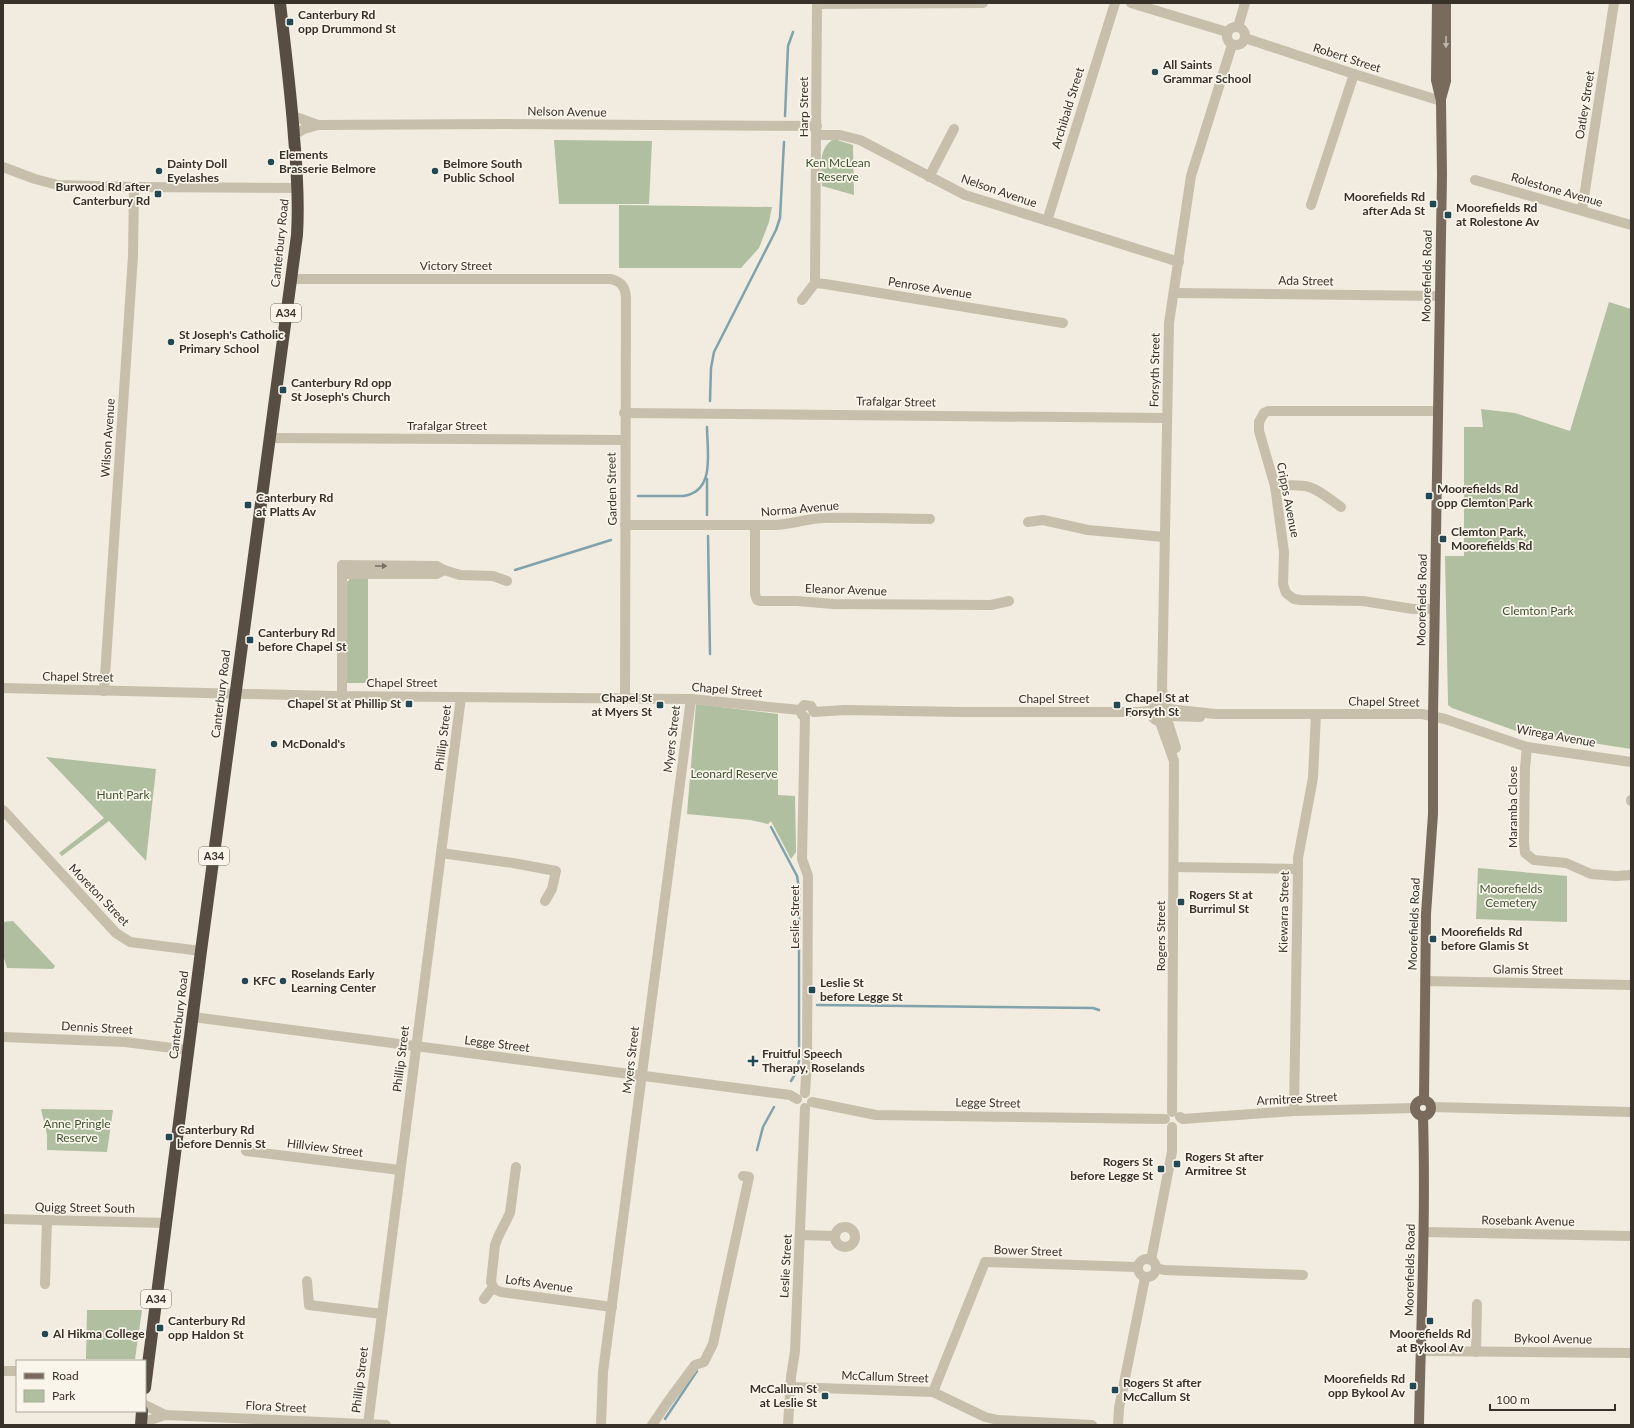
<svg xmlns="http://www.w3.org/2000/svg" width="1634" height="1428" font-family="Lato,sans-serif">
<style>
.green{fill:#afbfa0}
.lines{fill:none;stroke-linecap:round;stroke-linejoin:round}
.stream{stroke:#80a2ac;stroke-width:2.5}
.minor{stroke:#c8beac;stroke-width:10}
.major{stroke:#786b5d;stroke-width:10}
.highway{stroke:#574d42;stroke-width:12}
.oneway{fill:#bfb7ab}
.oneway2{fill:#787064}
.poi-dot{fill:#234855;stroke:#f9f5eb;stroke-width:1.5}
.labels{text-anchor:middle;stroke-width:3.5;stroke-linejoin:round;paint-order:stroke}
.shield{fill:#f9f5eb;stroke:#716c64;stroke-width:1}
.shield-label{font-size:11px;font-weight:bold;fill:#37312a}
.poi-label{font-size:12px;font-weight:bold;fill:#37312a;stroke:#f9f5eb;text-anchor:start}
.street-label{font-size:12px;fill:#37312a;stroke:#f9f5eb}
.park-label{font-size:12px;fill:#3f5330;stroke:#f9f5eb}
</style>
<rect width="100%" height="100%" fill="#f1ecdf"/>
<g class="green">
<path d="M834,139L853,145L854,195L822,186C822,169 817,148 834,139Z"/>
<polygon points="554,140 652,141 649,204 559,204"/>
<polygon points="619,205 772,207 769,222 759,248 741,268 619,268"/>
<polygon points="1609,302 1631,309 1631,749 1516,731 1452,708 1448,705 1448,701 1445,556 1464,556 1464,427 1483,427 1481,409 1515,413 1570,431"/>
<polygon points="351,578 368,578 368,683 347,683 347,582"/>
<polygon points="696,704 778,714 778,795 795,796 796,852 791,859 771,821 768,824 750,820 687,814"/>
<polygon points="46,757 156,769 146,861 109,821 62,856 59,853 104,818"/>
<polygon points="1478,868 1567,876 1567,922 1476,919"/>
<polygon points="13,921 55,966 53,969 7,968 3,955 3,922"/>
<polygon points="41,1109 113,1110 107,1152 47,1150 47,1135"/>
<polygon points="87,1310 142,1310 135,1359 86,1359"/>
</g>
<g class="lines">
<g class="stream">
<polyline points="785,116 788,46 793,32"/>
<polyline points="710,401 711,368 714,352 776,230 780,218 784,142"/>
<polyline points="707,479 707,515"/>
<path d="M638,496H683C716,492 707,451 707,427"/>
<polyline points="708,536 710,654"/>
<polyline points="515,570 611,540"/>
<polyline points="771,827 797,876 799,888 799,1061 797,1071 791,1081"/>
<polyline points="817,1005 1093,1008 1099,1010"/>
<polyline points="757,1150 763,1127 774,1107"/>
<polyline points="665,1419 697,1371"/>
</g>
<g class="minor">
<polyline points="1131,3 1227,32"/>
<polyline points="817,4 983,3"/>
<circle cx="1236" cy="36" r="9"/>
<polyline points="1238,27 1245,3"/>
<polyline points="1245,38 1354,74 1441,101"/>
<polyline points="293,116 318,125"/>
<polyline points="294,135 304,129 318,125 501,124 817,126"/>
<polyline points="817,135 840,135 860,140 965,195 1179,262"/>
<polyline points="3,167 35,179 58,185 134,187 298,188"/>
<polyline points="929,177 954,129"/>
<polyline points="1475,180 1631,225"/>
<polyline points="1311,205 1354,74"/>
<polyline points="1582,210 1614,3"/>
<polyline points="1047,221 1115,3"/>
<path d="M291,279H611C621,282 625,286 626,297L625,697"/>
<polyline points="815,283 817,3"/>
<polyline points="815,283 825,284 1063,323"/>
<polyline points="1174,293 1439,296"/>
<polyline points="802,300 815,283"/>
<polyline points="624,413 1167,418"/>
<polyline points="269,438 624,440"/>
<path d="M1275,486C1311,483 1312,486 1341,507"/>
<polyline points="1028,522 1043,520 1088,530 1164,537"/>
<path d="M625,525H773C791,525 807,518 825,518C860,517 895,519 930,519"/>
<polyline points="755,525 755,594 757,600 760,601 797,601 833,604 991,605 1009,601"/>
<polyline points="444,570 460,575 493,576 507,581"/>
<polyline points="1434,609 1413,609 1363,601 1301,600 1294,599 1286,593 1283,584 1284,552 1275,486 1259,431 1259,422 1264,413 1268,411 1438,411"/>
<polyline points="3,688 333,696 691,699 800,710"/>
<polyline points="104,691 133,256 134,187"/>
<polyline points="342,696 342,565 437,566 444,570 437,574 342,574"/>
<circle cx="1160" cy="712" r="9"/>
<polyline points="1164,704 1162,689 1169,323 1191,176 1232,45"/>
<polyline points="1169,709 1215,714 1422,714 1445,719 1527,747 1631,762"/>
<polyline points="814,712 845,710 962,712 1138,712 1150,711"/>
<polyline points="802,715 800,710 804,705 811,706 814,712"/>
<polyline points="1169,716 1200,717"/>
<polyline points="805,717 802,859 808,876 807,1063 805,1093"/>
<polyline points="1167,719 1176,748"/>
<polyline points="1160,722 1174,761 1172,1112"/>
<polyline points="1527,747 1525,768 1524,842 1525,853 1534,860 1566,863 1591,874 1616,876 1631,875"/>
<polyline points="1631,800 1631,801"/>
<polyline points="3,810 116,933 130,942 201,951"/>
<polyline points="441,853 513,863 556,871 552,889 545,901"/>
<polyline points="1174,867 1298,869"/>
<polyline points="1425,981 1631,985"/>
<polyline points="193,1017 790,1095 797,1099"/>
<polyline points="3,1037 125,1042 188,1050"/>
<polyline points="812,1102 876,1115 1165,1119"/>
<polyline points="1431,1107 1631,1112"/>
<polyline points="1294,1111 1298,869 1298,858 1313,778 1316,714"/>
<polyline points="1180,1117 1183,1119 1294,1111 1415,1108"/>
<polyline points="246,1151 400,1170"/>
<polyline points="516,1167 510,1213 498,1237 495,1245 491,1282 494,1289 501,1292 612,1307"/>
<polyline points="3,1219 166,1223"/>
<circle cx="845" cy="1237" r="10"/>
<polyline points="1424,1232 1631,1236"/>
<polyline points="800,1235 835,1236"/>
<circle cx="1147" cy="1268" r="9"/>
<polyline points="1151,1260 1172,1152 1172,1127"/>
<polyline points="1156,1268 1164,1270 1303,1275"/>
<polyline points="307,1281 309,1305 382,1314"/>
<polyline points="45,1284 47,1220"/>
<polyline points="484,1299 493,1287"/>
<polyline points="1422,1351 1631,1353"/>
<polyline points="1476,1352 1477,1304"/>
<polyline points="3,1371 17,1371"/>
<polyline points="790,1387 933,1392 985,1417 998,1420 1092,1425"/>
<polyline points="933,1392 985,1262 1137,1267"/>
<polyline points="145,1405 165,1415"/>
<polyline points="141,1423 165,1415 386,1425"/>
<polyline points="368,1424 461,697"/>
<polyline points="601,1425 603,1372 691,699"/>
<polyline points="652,1425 669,1400 695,1365 704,1362 713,1344 749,1177 743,1176"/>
<polyline points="788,1425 791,1377 795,1351 805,1108"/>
<polyline points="1118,1425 1119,1408 1145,1278"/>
</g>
<g class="major">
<polyline points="1441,99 1446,81 1446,3"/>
<polyline points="1424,1100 1426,914 1433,814 1433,716 1442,175 1441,101 1436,80 1437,3"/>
<circle cx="1423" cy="1108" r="8"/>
<path d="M1419,1425C1421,1322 1426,1219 1423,1116"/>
</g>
<g class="highway">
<path d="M145,1388L201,951L297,235C299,202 297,170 294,137C291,93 285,48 280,3"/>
<polyline points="141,1425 142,1411"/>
</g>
</g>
<defs><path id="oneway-solid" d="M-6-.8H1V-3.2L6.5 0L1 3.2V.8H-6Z"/></defs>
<use class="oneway" href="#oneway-solid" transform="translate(1446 42) rotate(90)"/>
<use class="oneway2" href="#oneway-solid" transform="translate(381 566)"/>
<g class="poi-dot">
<rect x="286" y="18" width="8" height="8" rx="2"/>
<circle cx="1155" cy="72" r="4"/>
<circle cx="271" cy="162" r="4"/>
<circle cx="159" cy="171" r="4"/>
<circle cx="435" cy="171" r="4"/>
<rect x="154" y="190" width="8" height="8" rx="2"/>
<rect x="1429" y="200" width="8" height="8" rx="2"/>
<rect x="1444" y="211" width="8" height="8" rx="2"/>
<circle cx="171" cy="342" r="4"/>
<rect x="279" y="386" width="8" height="8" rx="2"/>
<rect x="1425" y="492" width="8" height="8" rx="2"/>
<rect x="244" y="501" width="8" height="8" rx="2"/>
<rect x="1439" y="535" width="8" height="8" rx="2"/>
<rect x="246" y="636" width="8" height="8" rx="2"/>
<rect x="405" y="700" width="8" height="8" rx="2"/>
<rect x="656" y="701" width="8" height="8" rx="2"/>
<rect x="1113" y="701" width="8" height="8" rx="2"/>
<circle cx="274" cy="744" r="4"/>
<rect x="1177" y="898" width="8" height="8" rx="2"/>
<rect x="1429" y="935" width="8" height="8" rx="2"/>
<circle cx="245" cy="981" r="4"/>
<circle cx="283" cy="981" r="4"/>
<rect x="808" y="986" width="8" height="8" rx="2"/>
<path d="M751 1055h4v4h4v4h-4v4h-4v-4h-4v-4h4z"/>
<rect x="165" y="1133" width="8" height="8" rx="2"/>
<rect x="1173" y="1160" width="8" height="8" rx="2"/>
<rect x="1157" y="1165" width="8" height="8" rx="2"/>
<rect x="1426" y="1317" width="8" height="8" rx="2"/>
<rect x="156" y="1324" width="8" height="8" rx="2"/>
<circle cx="45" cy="1334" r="4"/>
<rect x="1409" y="1382" width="8" height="8" rx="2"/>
<rect x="1111" y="1386" width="8" height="8" rx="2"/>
<rect x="821" y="1392" width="8" height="8" rx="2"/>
</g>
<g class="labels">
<g class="shield">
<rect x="271" y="304" width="30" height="18" rx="3"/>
<rect x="199" y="847" width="30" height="18" rx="3"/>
<rect x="141" y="1290" width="30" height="18" rx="3"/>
</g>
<g class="shield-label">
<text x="286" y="317">A34</text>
<text x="214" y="860">A34</text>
<text x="156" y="1303">A34</text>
</g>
<g class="poi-label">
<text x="298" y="19">Canterbury Rd<tspan x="298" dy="14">opp Drummond St</tspan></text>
<text x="1163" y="69">All Saints<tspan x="1163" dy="14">Grammar School</tspan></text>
<text x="279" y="159">Elements<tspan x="279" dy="14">Brasserie Belmore</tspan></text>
<text x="167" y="168">Dainty Doll<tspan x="167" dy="14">Eyelashes</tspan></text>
<text x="443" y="168">Belmore South<tspan x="443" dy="14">Public School</tspan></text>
<text x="150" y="191" text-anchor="end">Burwood Rd after<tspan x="150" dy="14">Canterbury Rd</tspan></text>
<text x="1425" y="201" text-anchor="end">Moorefields Rd<tspan x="1425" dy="14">after Ada St</tspan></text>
<text x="1456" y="212">Moorefields Rd<tspan x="1456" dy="14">at Rolestone Av</tspan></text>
<text x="179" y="339">St Joseph's Catholic<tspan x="179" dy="14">Primary School</tspan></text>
<text x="291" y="387">Canterbury Rd opp<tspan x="291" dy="14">St Joseph's Church</tspan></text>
<text x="1437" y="493">Moorefields Rd<tspan x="1437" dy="14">opp Clemton Park</tspan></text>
<text x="256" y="502">Canterbury Rd<tspan x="256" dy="14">at Platts Av</tspan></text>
<text x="1451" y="536">Clemton Park,<tspan x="1451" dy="14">Moorefields Rd</tspan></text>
<text x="258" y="637">Canterbury Rd<tspan x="258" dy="14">before Chapel St</tspan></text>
<text x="652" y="702" text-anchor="end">Chapel St<tspan x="652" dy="14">at Myers St</tspan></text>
<text x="1125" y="702">Chapel St at<tspan x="1125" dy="14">Forsyth St</tspan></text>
<text x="401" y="708" text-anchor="end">Chapel St at Phillip St</text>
<text x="282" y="748">McDonald's</text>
<text x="1189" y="899">Rogers St at<tspan x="1189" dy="14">Burrimul St</tspan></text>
<text x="1441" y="936">Moorefields Rd<tspan x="1441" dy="14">before Glamis St</tspan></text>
<text x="291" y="978">Roselands Early<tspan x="291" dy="14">Learning Center</tspan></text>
<text x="253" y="985">KFC</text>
<text x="820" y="987">Leslie St<tspan x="820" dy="14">before Legge St</tspan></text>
<text x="762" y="1058">Fruitful Speech<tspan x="762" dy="14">Therapy, Roselands</tspan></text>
<text x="177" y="1134">Canterbury Rd<tspan x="177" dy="14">before Dennis St</tspan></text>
<text x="1185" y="1161">Rogers St after<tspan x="1185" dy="14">Armitree St</tspan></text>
<text x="1153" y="1166" text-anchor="end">Rogers St<tspan x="1153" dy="14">before Legge St</tspan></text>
<text x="168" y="1325">Canterbury Rd<tspan x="168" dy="14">opp Haldon St</tspan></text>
<text x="53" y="1338">Al Hikma College</text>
<text x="1430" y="1338" text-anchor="middle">Moorefields Rd<tspan x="1430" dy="14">at Bykool Av</tspan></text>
<text x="1405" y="1383" text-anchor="end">Moorefields Rd<tspan x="1405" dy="14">opp Bykool Av</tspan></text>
<text x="1123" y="1387">Rogers St after<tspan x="1123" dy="14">McCallum St</tspan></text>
<text x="817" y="1393" text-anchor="end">McCallum St<tspan x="817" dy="14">at Leslie St</tspan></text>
</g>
<g class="street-label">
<text transform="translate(1347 58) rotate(18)" y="4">Robert Street</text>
<text transform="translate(1585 105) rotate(-81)" y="4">Oatley Street</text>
<text transform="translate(804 107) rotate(-90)" y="4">Harp Street</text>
<text transform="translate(1068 108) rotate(-73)" y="4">Archibald Street</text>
<text transform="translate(567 112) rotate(1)" y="4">Nelson Avenue</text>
<text transform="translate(1557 190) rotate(16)" y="4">Rolestone Avenue</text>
<text transform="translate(999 191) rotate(19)" y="4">Nelson Avenue</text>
<text transform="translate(280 243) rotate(-84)" y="4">Canterbury Road</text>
<text x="456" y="270">Victory Street</text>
<text transform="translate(1427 276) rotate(-89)" y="4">Moorefields Road</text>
<text transform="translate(1306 281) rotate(1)" y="4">Ada Street</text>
<text transform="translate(930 288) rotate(9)" y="4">Penrose Avenue</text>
<text transform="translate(1155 370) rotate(-89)" y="4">Forsyth Street</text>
<text transform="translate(896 402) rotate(1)" y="4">Trafalgar Street</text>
<text x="447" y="430">Trafalgar Street</text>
<text transform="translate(108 438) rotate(-86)" y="4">Wilson Avenue</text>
<text transform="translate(612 489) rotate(-91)" y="4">Garden Street</text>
<text transform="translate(1288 500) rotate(79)" y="4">Cripps Avenue</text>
<text transform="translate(800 509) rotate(-5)" y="4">Norma Avenue</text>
<text transform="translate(846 590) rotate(2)" y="4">Eleanor Avenue</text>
<text transform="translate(1422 600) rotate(-89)" y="4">Moorefields Road</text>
<text transform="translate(78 677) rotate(1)" y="4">Chapel Street</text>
<text x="402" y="687">Chapel Street</text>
<text transform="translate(727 690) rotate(5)" y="4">Chapel Street</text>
<text transform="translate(221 694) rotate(-83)" y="4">Canterbury Road</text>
<text x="1054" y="703">Chapel Street</text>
<text transform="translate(1384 702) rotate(1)" y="4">Chapel Street</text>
<text transform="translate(1556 736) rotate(10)" y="4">Wirega Avenue</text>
<text transform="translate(443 738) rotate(-83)" y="4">Phillip Street</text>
<text transform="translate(672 739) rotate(-83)" y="4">Myers Street</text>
<text transform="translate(1513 807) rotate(-90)" y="4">Maramba Close</text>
<text transform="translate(99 895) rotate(46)" y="4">Moreton Street</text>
<text transform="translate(1284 912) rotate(-89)" y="4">Kiewarra Street</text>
<text transform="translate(795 917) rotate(-90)" y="4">Leslie Street</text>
<text transform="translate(1414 924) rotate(-88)" y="4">Moorefields Road</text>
<text transform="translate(1161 936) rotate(-90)" y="4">Rogers Street</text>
<text transform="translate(1528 970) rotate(1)" y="4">Glamis Street</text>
<text transform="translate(179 1015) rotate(-83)" y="4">Canterbury Road</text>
<text transform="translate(97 1028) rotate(3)" y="4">Dennis Street</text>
<text transform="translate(497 1044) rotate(7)" y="4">Legge Street</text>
<text transform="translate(401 1059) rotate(-83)" y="4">Phillip Street</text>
<text transform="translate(631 1060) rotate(-83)" y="4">Myers Street</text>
<text transform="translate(1297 1099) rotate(-3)" y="4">Armitree Street</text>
<text transform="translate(988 1103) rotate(1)" y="4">Legge Street</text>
<text transform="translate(325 1148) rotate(7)" y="4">Hillview Street</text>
<text transform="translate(85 1208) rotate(1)" y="4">Quigg Street South</text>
<text transform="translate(1528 1221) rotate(1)" y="4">Rosebank Avenue</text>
<text transform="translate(1028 1251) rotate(2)" y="4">Bower Street</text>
<text transform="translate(786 1266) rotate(-87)" y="4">Leslie Street</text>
<text transform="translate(1410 1270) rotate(-89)" y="4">Moorefields Road</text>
<text transform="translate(539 1284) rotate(8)" y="4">Lofts Avenue</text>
<text transform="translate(1553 1339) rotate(1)" y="4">Bykool Avenue</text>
<text transform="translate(885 1377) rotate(2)" y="4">McCallum Street</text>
<text transform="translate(360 1380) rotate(-83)" y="4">Phillip Street</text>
<text transform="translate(276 1407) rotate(3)" y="4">Flora Street</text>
</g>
<g class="park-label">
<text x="838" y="167">Ken McLean<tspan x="838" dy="14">Reserve</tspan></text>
<text x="1538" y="615">Clemton Park</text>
<text x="734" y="778">Leonard Reserve</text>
<text x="123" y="799">Hunt Park</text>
<text x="1511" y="893">Moorefields<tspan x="1511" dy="14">Cemetery</tspan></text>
<text x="77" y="1128">Anne Pringle<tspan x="77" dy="14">Reserve</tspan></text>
</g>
</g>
<rect width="1634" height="1428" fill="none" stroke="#37312a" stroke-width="8"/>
<rect x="16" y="1360" width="130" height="52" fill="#f9f5eb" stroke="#aba79e"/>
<rect x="24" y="1373" width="20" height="6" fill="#786b5d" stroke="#aba79e"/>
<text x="52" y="1380" font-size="12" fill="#37312a">Road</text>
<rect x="24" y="1390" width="20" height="12" fill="#afbfa0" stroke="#aba79e"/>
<text x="52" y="1400" font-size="12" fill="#37312a">Park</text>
<path d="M1490 1404v6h125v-6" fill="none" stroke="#37312a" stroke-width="2"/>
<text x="1496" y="1404" font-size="12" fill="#37312a" stroke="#f9f5eb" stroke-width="3" paint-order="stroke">100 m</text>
</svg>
